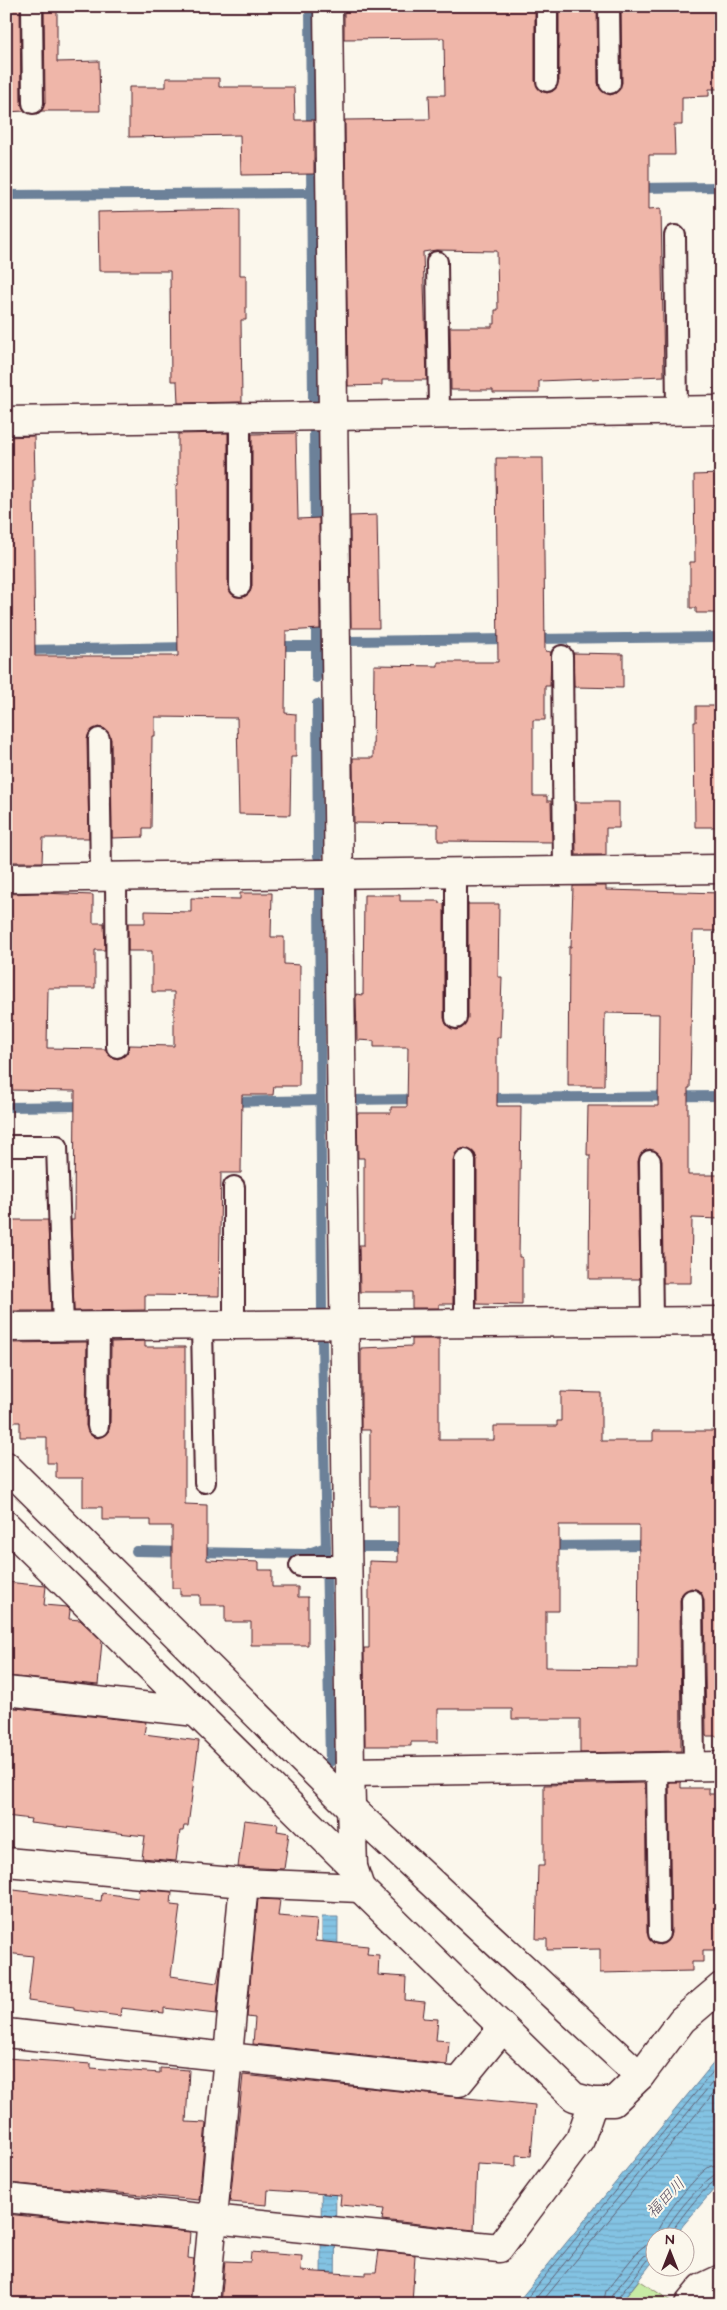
<svg xmlns="http://www.w3.org/2000/svg" width="727" height="2310" font-family="'Architects Daughter','Klee One',sans-serif">
<style>
.grass{fill:#c7eaa4;stroke:#888468}
.water{fill:url(#water-rules);stroke:#6c8199}
.lines{fill:none;stroke-linecap:round;stroke-linejoin:round}
.shore{stroke:#616175;stroke-width:1}
.stream{stroke:#6c8199;stroke-width:10}
.building{fill:#efb6a9;stroke:#4a1f2b;fill-rule:evenodd}
.service-casing{stroke:#4a1f2b;stroke-width:24}
.minor-casing{stroke:#4a1f2b;stroke-width:31}
.service{stroke:#fbf7ec;stroke-width:20}
.minor{stroke:#fbf7ec;stroke-width:28}
.labels{text-anchor:middle;stroke-width:4;stroke-linejoin:round;paint-order:stroke}
.water-label{font-size:16px;font-style:italic;fill:#5b5062;stroke:#fbf7ec}
</style>
<defs>
<pattern id="water-rules" width="6" height="5" patternUnits="userSpaceOnUse" patternTransform="scale(1.25)"><rect width="6" height="5" fill="#83c3e3"/><path d="M0 2.5h6" fill="none" stroke="#73a7c3"/></pattern>
</defs>
<rect width="100%" height="100%" fill="#fbf7ec"/>
<filter id="ink" filterUnits="userSpaceOnUse"><feTurbulence type="fractalNoise" baseFrequency=".02" numOctaves="2"/><feDisplacementMap in="SourceGraphic" scale="10" xChannelSelector="R" yChannelSelector="G"/><feConvolveMatrix kernelMatrix="1 2 1 2 8 2 1 2 1" color-interpolation-filters="sRGB"/></filter>
<g filter="url(#ink)">
<polygon class="grass" points="639,2280 672,2302 670,2304 620,2304"/>
<g class="water">
<polygon points="322,1917 338,1917 335,2304 321,2304"/>
<polygon points="721,2054 721,2181 673,2237 654,2238 654,2260 620,2304 516,2304"/>
</g>
<g class="lines">
<g class="shore">
<path d="M655,2238C656,2224 697,2174 709,2167C713,2165 717,2165 721,2164"/>
<path d="M663,2238C664,2225 708,2173 721,2172"/>
<path d="M669,2238L670,2233C679,2221 708,2180 721,2178"/>
<polyline points="522,2304 721,2062"/>
<polyline points="531,2304 721,2072"/>
<polyline points="540,2304 721,2084"/>
<polyline points="603,2304 606,2291 638,2251 644,2246 654,2244"/>
<polyline points="610,2304 612,2295 644,2256 654,2252"/>
<polyline points="616,2304 617,2299 648,2260 654,2258"/>
</g>
<g class="stream">
<polyline points="310,6 311,133"/>
<polyline points="311,162 313,399"/>
<polyline points="637,188 721,187"/>
<polyline points="6,195 311,193"/>
<polyline points="314,427 315,531"/>
<polyline points="316,618 316,678"/>
<polyline points="532,639 721,637"/>
<polyline points="348,641 510,639"/>
<polyline points="272,646 316,646"/>
<polyline points="22,650 190,647"/>
<polyline points="317,704 318,856"/>
<polyline points="319,890 322,1310"/>
<polyline points="484,1098 721,1096"/>
<polyline points="350,1100 420,1099"/>
<polyline points="228,1102 320,1100"/>
<polyline points="6,1107 87,1106"/>
<polyline points="322,1340 330,1762"/>
<polyline points="547,1546 652,1545"/>
<polyline points="355,1547 410,1547"/>
<polyline points="136,1551 306,1554 326,1547"/>
</g>
</g>
<g class="building">
<polygon points="6,6 20,6 21,103 25,111 6,112"/>
<polygon points="44,6 57,6 57,62 99,61 100,111 41,111 45,103"/>
<polygon points="344,6 427,6 427,10 535,6 535,81 541,91 547,93 553,91 559,81 559,6 597,6 598,83 600,89 610,95 616,93 622,83 621,6 721,6 721,89 709,89 709,96 682,97 682,125 674,125 675,155 649,155 649,209 661,208 664,376 539,381 539,393 493,393 493,390 451,390 450,327 492,327 492,324 495,324 495,310 498,310 497,251 436,250 423,252 427,380 382,380 382,385 348,386 345,120 430,119 429,95 445,95 444,38 344,39"/>
<polygon points="166,78 219,78 219,87 294,87 295,120 314,120 314,174 241,175 240,135 129,137 129,87 166,87"/>
<polygon points="240,209 240,275 246,275 246,320 241,320 242,402 178,403 177,381 171,381 170,271 99,271 98,212"/>
<polygon points="228,433 228,586 234,596 245,596 250,592 252,586 252,434 296,433 298,519 319,518 320,629 286,631 285,713 296,714 296,757 291,757 290,815 239,814 237,718 155,717 155,736 152,736 151,828 143,828 143,837 112,838 111,739 105,729 98,727 89,733 87,739 89,838 43,838 42,862 6,862 6,437 34,436 35,480 33,480 35,656 178,656 176,485 178,485 178,434"/>
<polygon points="496,458 543,458 545,651 551,652 550,686 545,686 545,720 533,720 533,796 547,796 547,801 551,801 552,842 438,841 438,824 354,823 353,758 373,758 374,665 438,666 438,662 498,662"/>
<polygon points="721,474 721,613 696,613 696,608 690,608 690,562 695,562 694,475"/>
<polygon points="377,515 379,628 351,628 350,516"/>
<polygon points="573,653 623,654 623,688 574,687"/>
<polygon points="696,706 721,706 721,827 695,827 694,722 696,722"/>
<polygon points="575,802 619,802 619,828 606,828 606,855 576,855"/>
<polygon points="573,886 606,886 606,890 721,893 721,931 693,931 690,1088 688,1088 688,1175 721,1175 721,1219 692,1218 691,1283 663,1283 662,1161 660,1155 650,1149 644,1151 638,1161 640,1279 589,1279 590,1155 587,1155 588,1106 658,1106 659,1014 605,1013 604,1086 568,1086 569,947 571,947"/>
<polygon points="42,893 93,895 93,923 104,923 105,950 95,950 95,988 48,988 47,1048 106,1049 111,1057 118,1059 127,1053 129,1045 174,1046 174,992 152,992 152,951 128,951 128,923 145,923 145,911 191,912 191,898 240,899 240,893 272,893 271,937 284,937 284,964 300,965 299,1086 274,1086 273,1095 242,1095 241,1173 221,1173 219,1296 145,1295 145,1310 74,1311 71,1220 74,1220 75,1091 6,1090 6,894"/>
<polygon points="364,895 400,895 400,901 439,901 439,903 444,904 444,1018 446,1024 456,1030 462,1028 468,1018 468,904 499,904 498,977 502,977 500,1037 497,1037 497,1106 521,1106 519,1257 522,1257 522,1305 477,1304 477,1160 475,1154 465,1148 459,1150 453,1160 453,1304 439,1304 439,1308 412,1308 412,1292 360,1292 359,1245 364,1245 364,1158 358,1158 357,1113 391,1113 391,1107 407,1107 408,1047 374,1047 374,1041 357,1040 356,994 363,995"/>
<polygon points="6,1220 48,1220 51,1311 6,1311"/>
<path d="M412,1339H439V1440H494V1426H557V1421H561V1392L601,1393V1441H653V1431H721V1736H706L704,1600L698,1590L691,1588L682,1594L680,1600L681,1751L580,1753V1719H512V1709H438V1742H411V1746H365L364,1648H369V1561L398,1562V1506H370V1430H361V1348L412,1346ZM559,1525H639L638,1668L546,1667V1611H559Z"/>
<polygon points="145,1341 145,1347 185,1347 185,1504 207,1505 207,1560 259,1562 259,1570 272,1570 272,1587 298,1587 298,1597 308,1597 308,1645 251,1645 251,1622 225,1622 225,1605 200,1605 200,1595 180,1595 180,1588 172,1588 172,1526 151,1526 151,1520 102,1520 102,1507 83,1507 83,1478 56,1478 56,1463 47,1463 47,1437 20,1437 20,1422 6,1422 6,1343 87,1342 86,1426 92,1436 98,1438 108,1432 110,1426 111,1342"/>
<polygon points="6,1582 46,1586 44,1605 67,1607 70,1610 69,1619 80,1620 102,1641 98,1685 6,1676"/>
<polygon points="6,1707 146,1722 144,1734 199,1741 188,1826 184,1826 183,1831 180,1831 176,1861 142,1858 145,1836 30,1823 31,1819 6,1816"/>
<polygon points="669,1782 681,1782 681,1788 709,1788 709,1794 721,1794 721,1912 718,1912 718,1950 703,1950 703,1962 692,1962 692,1971 600,1973 600,1949 547,1950 547,1939 536,1939 538,1866 544,1866 544,1785 645,1783 647,1933 653,1943 660,1945 669,1939 671,1933"/>
<polygon points="244,1820 278,1824 277,1831 289,1833 284,1869 238,1867"/>
<polygon points="6,1889 101,1901 102,1893 138,1898 139,1889 172,1892 171,1905 180,1906 171,1976 217,1983 222,1955 216,2014 164,2008 164,2013 121,2008 120,2016 74,2010 74,2007 28,2001 33,1956 6,1953"/>
<polygon points="258,1899 280,1900 278,1916 317,1919 315,1941 368,1946 367,1954 379,1955 378,1975 406,1977 405,2000 425,2002 423,2018 438,2019 436,2040 449,2041 447,2065 253,2044 255,2018 247,2017"/>
<polygon points="6,2058 91,2064 91,2068 160,2073 160,2068 189,2070 186,2122 206,2123 199,2200 6,2183"/>
<polygon points="243,2075 535,2105 531,2156 516,2155 516,2166 477,2164 474,2230 382,2220 384,2209 340,2205 341,2195 268,2190 267,2205 230,2202"/>
<polygon points="6,2214 190,2232 188,2258 194,2259 190,2304 6,2304"/>
<polygon points="379,2251 415,2255 412,2304 221,2304 225,2261 250,2262 251,2252 302,2256 301,2271 366,2275 366,2272 376,2272"/>
</g>
<g class="lines">
<defs>
<g id="service">
<polyline points="32,6 33,103"/>
<polyline points="547,6 547,81"/>
<polyline points="609,6 610,83"/>
<polyline points="675,236 677,411"/>
<polyline points="437,262 439,414"/>
<polyline points="240,418 240,586"/>
<polyline points="562,656 564,871"/>
<polyline points="99,739 101,876"/>
<polyline points="456,872 456,1018"/>
<polyline points="116,876 117,1047"/>
<polyline points="6,1146 57,1146 63,1327"/>
<polyline points="465,1160 465,1323"/>
<polyline points="650,1161 652,1321"/>
<polyline points="234,1187 234,1325"/>
<polyline points="202,1326 205,1482"/>
<polyline points="98,1426 99,1326"/>
<polyline points="300,1566 347,1566"/>
<polyline points="692,1600 694,1767"/>
<polyline points="657,1767 659,1933"/>
</g>
<g id="minor">
<polyline points="6,421 721,410"/>
<polyline points="6,878 721,869"/>
<polyline points="6,1327 721,1321"/>
<polyline points="6,1466 351,1808 640,2076"/>
<polyline points="6,1525 353,1867"/>
<polyline points="6,1691 196,1712"/>
<polyline points="350,1772 721,1766"/>
<polyline points="6,1862 244,1883 360,1888 353,1867 350,1772 328,6"/>
<polyline points="360,1888 574,2097 593,2102 613,2102 640,2076 682,2020 721,1987"/>
<polyline points="6,2033 459,2082 503,2028"/>
<polyline points="6,2198 499,2248 580,2140 593,2102"/>
<polyline points="205,2304 244,1883"/>
<polyline points="689,2304 702,2288 721,2279"/>
</g>
</defs>
<use href="#service" class="service-casing"/>
<use href="#minor" class="minor-casing"/>
<use href="#service" class="service"/>
<use href="#minor" class="minor"/>
</g>
</g>
<g class="labels">
<g class="water-label">
<text transform="translate(665 2197) rotate(-46)" y="6">福田川</text>
</g>
</g>
<rect width="727" height="2310" fill="none" stroke="#fbf7ec" stroke-width="25"/>
<rect x="12" y="12" width="702" height="2285" fill="none" stroke="#4a1f2b" stroke-width="2" filter="url(#ink)"/>
<g transform="translate(670 2252)"><circle r="24" fill="#fbf7ec" stroke="#b4a19f"/>
<path d="M0-4L9 19L0 12L-9 19Z" fill="#4a1f2b"/>
<text y="-8" font-size="14" font-weight="bold" text-anchor="middle" fill="#4a1f2b">N</text>
</g>
</svg>
